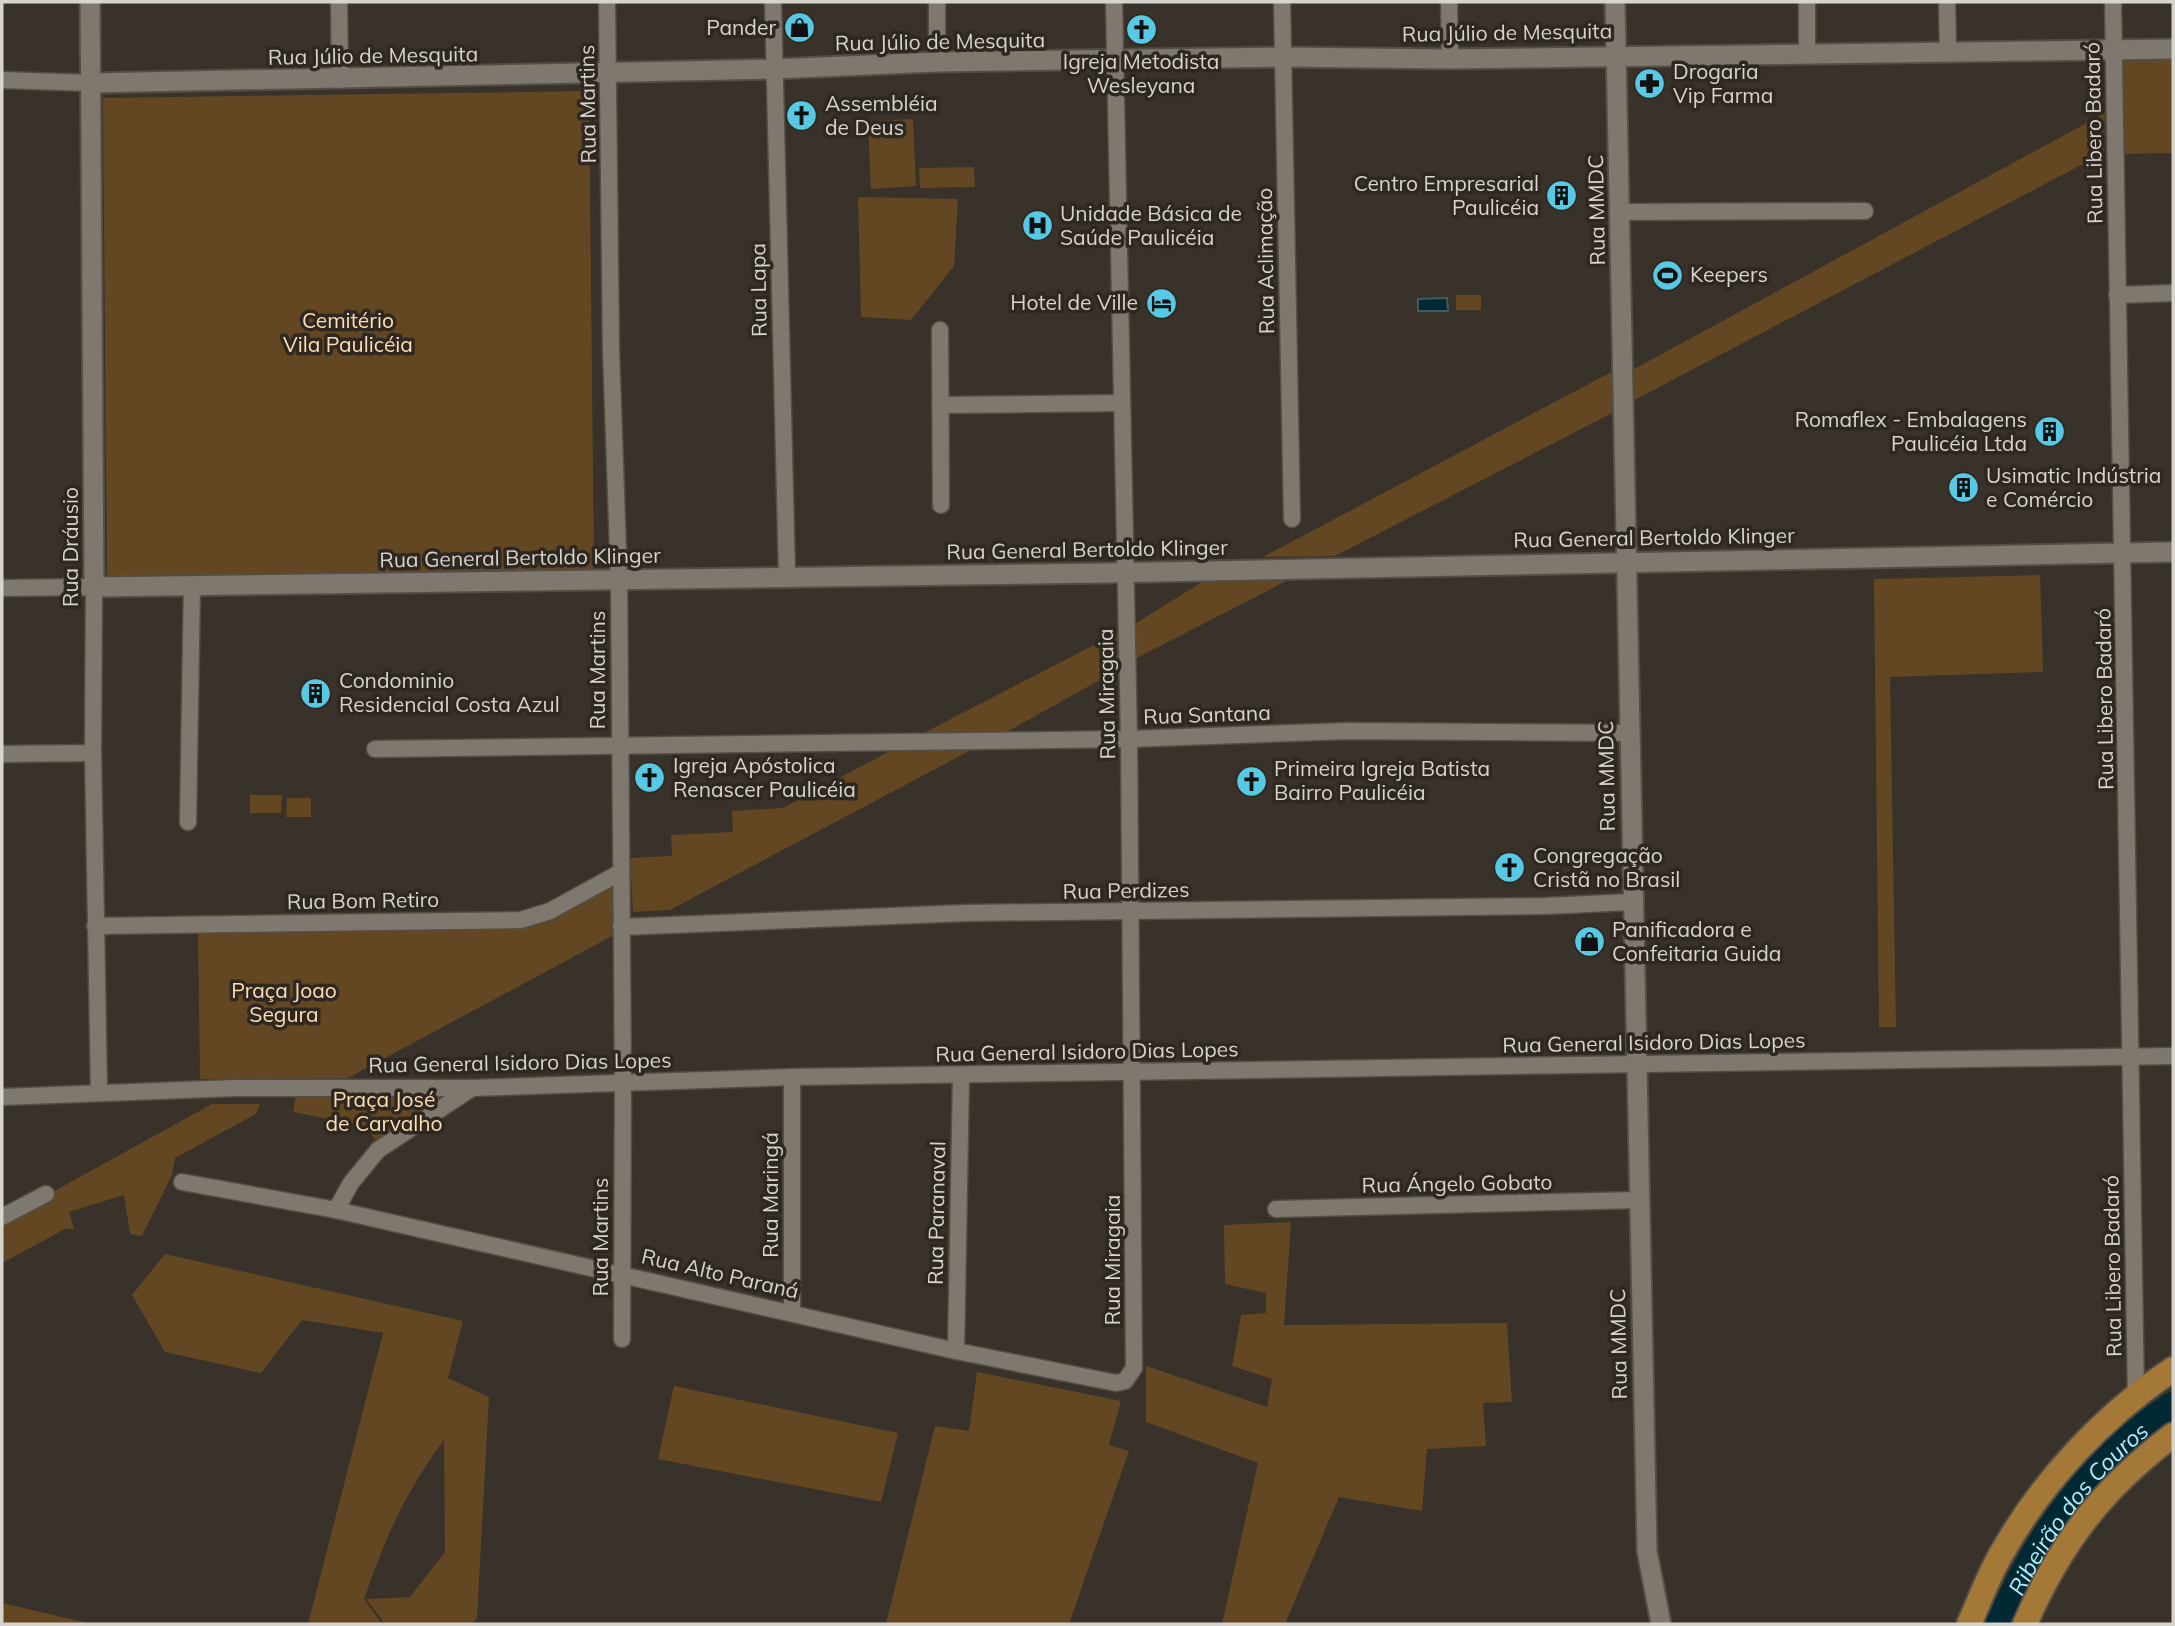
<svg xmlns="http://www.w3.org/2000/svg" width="2175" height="1626" font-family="Mulish,sans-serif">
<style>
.green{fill:#624722}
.water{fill:#002933;stroke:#405c62;stroke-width:2}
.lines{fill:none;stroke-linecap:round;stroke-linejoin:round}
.river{stroke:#002933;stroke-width:30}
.minor-casing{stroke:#534e47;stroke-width:19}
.tertiary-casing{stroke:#534e47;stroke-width:23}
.trunk-casing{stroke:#534e47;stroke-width:28}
.minor{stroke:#7f786f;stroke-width:16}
.tertiary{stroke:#7f786f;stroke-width:19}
.trunk{stroke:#a47837;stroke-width:24}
.labels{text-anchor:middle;stroke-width:7;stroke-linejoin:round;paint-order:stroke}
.poi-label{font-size:21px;fill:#d7d3ce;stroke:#2e2821;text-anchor:start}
.street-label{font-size:21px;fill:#d7d3ce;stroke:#2e2821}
.park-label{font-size:21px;fill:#ffddb3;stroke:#2e2821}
.water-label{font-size:23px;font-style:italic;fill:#aeecfd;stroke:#2e2821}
</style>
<rect width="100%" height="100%" fill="#38322a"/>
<g class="green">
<polygon points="2173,56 2173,153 2123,154 2122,57"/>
<polygon points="589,91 594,569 107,576 103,98"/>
<polygon points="2105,113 2104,153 1623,406 1623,375"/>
<polygon points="913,119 916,186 871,189 868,121"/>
<polygon points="974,167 975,187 920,188 919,168"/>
<polygon points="858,197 958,199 954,266 911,320 861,317"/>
<rect x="1456" y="295" width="25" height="15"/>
<polygon points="1615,370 1616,411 1335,556 1263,557"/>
<polygon points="1306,571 1131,661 1130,627 1218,572"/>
<polygon points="2040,575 2043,672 1890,677 1896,1027 1879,1027 1874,579"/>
<polygon points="1125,629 1127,665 996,738 912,739"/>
<polygon points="988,741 670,910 633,912 630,858 672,856 671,835 733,832 732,811 783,808 907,742"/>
<polygon points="250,795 282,795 281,813 250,813"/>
<polygon points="287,798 311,798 311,817 286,817"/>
<polygon points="616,879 616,934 348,1078 200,1079 198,929 506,925"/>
<polygon points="297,1088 459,1089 385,1140 376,1140 364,1126 293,1112"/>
<polygon points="212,1104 260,1104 256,1114 175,1158 172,1175 142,1236 130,1234 124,1195 69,1212 74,1229 65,1229 2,1263 2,1220"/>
<polygon points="1291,1222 1284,1325 1507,1323 1512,1402 1483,1403 1486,1446 1427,1449 1422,1511 1339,1497 1285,1624 1222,1624 1258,1463 1146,1422 1146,1366 1267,1407 1272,1379 1232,1366 1241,1315 1266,1313 1266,1293 1225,1284 1224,1225"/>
<path d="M165,1254L463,1321L448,1378L489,1397L477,1618L472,1624H385L366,1599L410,1597L445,1552L444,1440C405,1492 385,1539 364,1599L382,1624H308L383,1333L302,1320L261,1373L165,1352L132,1295Z"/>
<polygon points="977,1372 1121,1401 1109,1445 1129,1451 1069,1624 886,1624 935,1426 969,1431"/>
<polygon points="674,1386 898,1433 881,1502 658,1459"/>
<polygon points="2,1603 93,1624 2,1624"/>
</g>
<polygon class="water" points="1447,298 1448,311 1418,311 1418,299"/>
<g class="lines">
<path class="river" id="s1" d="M2001,1624C2038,1537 2094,1460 2173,1407"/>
<defs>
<g id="minor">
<polyline points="339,2 340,80"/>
<polyline points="607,2 611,350 619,579 623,1081 622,1339"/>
<polyline points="773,2 787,576"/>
<polyline points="937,2 937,62"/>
<polyline points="1282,2 1292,519"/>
<polyline points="1449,2 1450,59"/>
<polyline points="1807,2 1807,53"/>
<polyline points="1947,2 1948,51"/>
<polyline points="2113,2 2136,1397"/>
<polyline points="2,80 91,83"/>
<polyline points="1621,212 1865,211"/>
<polyline points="2117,295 2173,293"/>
<polyline points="940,330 941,505"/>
<polyline points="940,405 1122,403"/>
<polyline points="2,588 94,587 93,753 99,1093"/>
<polyline points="375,749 1129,739 1348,731 1630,733"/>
<polyline points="2,754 93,753"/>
<polyline points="188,822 192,585"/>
<polyline points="95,926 521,920 550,911 621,872"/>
<polyline points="621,927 966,913 1545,906 1631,902"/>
<polyline points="792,1077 792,1313"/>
<polyline points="2,1097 235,1088 472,1088 792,1077 2173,1056"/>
<polyline points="182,1182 336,1210 956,1351 1116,1383 1125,1381 1134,1368 1129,739 1114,2"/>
<polyline points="1276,1209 1638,1200"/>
<polyline points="336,1210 351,1183 378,1150 472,1088"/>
<polyline points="2,1217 46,1194"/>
<polyline points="956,1351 961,1076"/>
</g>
<g id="tertiary">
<polyline points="90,2 94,587 1105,573 2173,552"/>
<path d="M1615,2C1623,518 1634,1034 1647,1551L1661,1624"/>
<polyline points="91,83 775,69 937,62 1283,57 1450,59 2173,49"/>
</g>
<g id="trunk">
<path d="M1969,1624C1979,1602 1988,1577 2000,1556C2041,1482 2103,1416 2173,1369"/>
<path d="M2025,1624C2060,1543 2103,1488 2173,1435"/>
</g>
</defs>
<use href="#minor" class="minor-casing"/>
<use href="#tertiary" class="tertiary-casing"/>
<use href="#trunk" class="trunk-casing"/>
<use href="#minor" class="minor"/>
<use href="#tertiary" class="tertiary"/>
<use href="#trunk" class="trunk"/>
</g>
<defs>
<symbol id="shop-disc" viewBox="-11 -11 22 22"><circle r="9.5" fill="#58c9e4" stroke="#2e2821"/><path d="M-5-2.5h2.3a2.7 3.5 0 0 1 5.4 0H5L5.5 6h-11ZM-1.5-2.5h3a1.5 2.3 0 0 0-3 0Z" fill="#111"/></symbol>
<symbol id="church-disc" viewBox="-11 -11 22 22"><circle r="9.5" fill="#58c9e4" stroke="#2e2821"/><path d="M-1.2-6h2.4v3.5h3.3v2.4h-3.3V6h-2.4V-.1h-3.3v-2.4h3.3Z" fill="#111"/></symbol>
<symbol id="pharmacy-disc" viewBox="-11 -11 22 22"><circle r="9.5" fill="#58c9e4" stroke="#2e2821"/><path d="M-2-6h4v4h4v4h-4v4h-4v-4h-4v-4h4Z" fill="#111"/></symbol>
<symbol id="building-disc" viewBox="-11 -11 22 22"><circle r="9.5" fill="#58c9e4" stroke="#2e2821"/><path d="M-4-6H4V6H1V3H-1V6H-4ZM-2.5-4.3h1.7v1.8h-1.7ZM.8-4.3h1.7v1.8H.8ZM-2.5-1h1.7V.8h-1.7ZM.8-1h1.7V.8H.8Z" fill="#111"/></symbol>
<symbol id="hospital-disc" viewBox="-11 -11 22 22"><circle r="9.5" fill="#58c9e4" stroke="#2e2821"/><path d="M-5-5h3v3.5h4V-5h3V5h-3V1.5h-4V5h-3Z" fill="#111"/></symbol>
<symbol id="stadium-disc" viewBox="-11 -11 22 22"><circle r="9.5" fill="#58c9e4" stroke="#2e2821"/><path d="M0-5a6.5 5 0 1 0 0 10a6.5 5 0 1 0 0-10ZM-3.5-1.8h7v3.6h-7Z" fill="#111"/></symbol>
<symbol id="hotel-disc" viewBox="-11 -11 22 22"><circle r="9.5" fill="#58c9e4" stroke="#2e2821"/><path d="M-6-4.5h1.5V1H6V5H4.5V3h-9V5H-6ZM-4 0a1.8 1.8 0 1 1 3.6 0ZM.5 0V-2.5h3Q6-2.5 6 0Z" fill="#111"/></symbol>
</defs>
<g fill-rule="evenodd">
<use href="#shop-disc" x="782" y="10" width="35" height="35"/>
<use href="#church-disc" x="1124" y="12" width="35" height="35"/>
<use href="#pharmacy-disc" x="1632" y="66" width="35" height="35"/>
<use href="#church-disc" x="784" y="98" width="35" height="35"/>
<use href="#building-disc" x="1544" y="178" width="35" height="35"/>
<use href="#hospital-disc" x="1020" y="208" width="35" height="35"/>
<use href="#stadium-disc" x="1650" y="258" width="35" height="35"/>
<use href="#hotel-disc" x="1144" y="286" width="35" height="35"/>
<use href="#building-disc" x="2032" y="414" width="35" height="35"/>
<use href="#building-disc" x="1946" y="470" width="35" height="35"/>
<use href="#building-disc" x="298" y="676" width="35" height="35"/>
<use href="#church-disc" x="632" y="760" width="35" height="35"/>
<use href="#church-disc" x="1234" y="764" width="35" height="35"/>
<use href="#church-disc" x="1492" y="850" width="35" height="35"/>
<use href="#shop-disc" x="1572" y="924" width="35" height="35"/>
</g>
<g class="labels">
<g class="poi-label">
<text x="776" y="35" text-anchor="end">Pander</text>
<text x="1141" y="69" text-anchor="middle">Igreja Metodista<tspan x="1141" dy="24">Wesleyana</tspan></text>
<text x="1673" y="79">Drogaria<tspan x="1673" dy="24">Vip Farma</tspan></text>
<text x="825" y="111">Assembléia<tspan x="825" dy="24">de Deus</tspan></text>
<text x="1539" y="191" text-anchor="end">Centro Empresarial<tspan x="1539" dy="24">Paulicéia</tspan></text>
<text x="1060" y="221">Unidade Básica de<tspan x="1060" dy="24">Saúde Paulicéia</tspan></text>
<text x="1690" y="282">Keepers</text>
<text x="1138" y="310" text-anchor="end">Hotel de Ville</text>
<text x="2027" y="427" text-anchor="end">Romaflex - Embalagens<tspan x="2027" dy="24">Paulicéia Ltda</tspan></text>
<text x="1986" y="483">Usimatic Indústria<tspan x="1986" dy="24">e Comércio</tspan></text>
<text x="339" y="688">Condominio<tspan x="339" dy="24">Residencial Costa Azul</tspan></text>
<text x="673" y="773">Igreja Apóstolica<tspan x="673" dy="24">Renascer Paulicéia</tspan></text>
<text x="1274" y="776">Primeira Igreja Batista<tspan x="1274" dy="24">Bairro Paulicéia</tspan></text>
<text x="1533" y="863">Congregação<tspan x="1533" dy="24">Cristã no Brasil</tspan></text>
<text x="1612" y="937">Panificadora e<tspan x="1612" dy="24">Confeitaria Guida</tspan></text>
</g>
<g class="street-label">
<text transform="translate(1507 33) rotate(-1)" y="7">Rua Júlio de Mesquita</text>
<text transform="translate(940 42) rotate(-1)" y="7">Rua Júlio de Mesquita</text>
<text transform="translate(373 56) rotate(-1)" y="7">Rua Júlio de Mesquita</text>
<text transform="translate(588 104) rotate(-91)" y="7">Rua Martins</text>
<text transform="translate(2094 133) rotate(-91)" y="7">Rua Libero Badaró</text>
<text transform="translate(1597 210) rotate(-91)" y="7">Rua MMDC</text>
<text transform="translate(1266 261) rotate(-91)" y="7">Rua Aclimação</text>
<text transform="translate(759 290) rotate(-91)" y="7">Rua Lapa</text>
<text transform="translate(1654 538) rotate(-1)" y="7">Rua General Bertoldo Klinger</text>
<text transform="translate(71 547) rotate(-90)" y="7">Rua Dráusio</text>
<text transform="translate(1087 550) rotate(-1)" y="7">Rua General Bertoldo Klinger</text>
<text transform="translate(520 558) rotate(-1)" y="7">Rua General Bertoldo Klinger</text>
<text transform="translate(598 670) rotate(-90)" y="7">Rua Martins</text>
<text transform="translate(1107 694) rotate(-91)" y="7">Rua Miragaia</text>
<text transform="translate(2105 699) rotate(-91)" y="7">Rua Libero Badaró</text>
<text transform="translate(1207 715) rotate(-2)" y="7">Rua Santana</text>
<text transform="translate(1607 776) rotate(-91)" y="7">Rua MMDC</text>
<text transform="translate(1126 891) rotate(-1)" y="7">Rua Perdizes</text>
<text transform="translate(363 901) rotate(-1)" y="7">Rua Bom Retiro</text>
<text transform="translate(1654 1043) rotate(-1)" y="7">Rua General Isidoro Dias Lopes</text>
<text transform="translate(1087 1052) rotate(-1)" y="7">Rua General Isidoro Dias Lopes</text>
<text transform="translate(520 1063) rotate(-1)" y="7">Rua General Isidoro Dias Lopes</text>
<text transform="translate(1457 1184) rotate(-1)" y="7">Rua Ángelo Gobato</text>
<text transform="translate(771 1195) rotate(-90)" y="7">Rua Maringá</text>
<text transform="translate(937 1213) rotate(-89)" y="7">Rua Paranaval</text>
<text transform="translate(601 1237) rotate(-90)" y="7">Rua Martins</text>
<text transform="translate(1113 1260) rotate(-90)" y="7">Rua Miragaia</text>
<text transform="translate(2113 1266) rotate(-91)" y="7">Rua Libero Badaró</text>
<text transform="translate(720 1274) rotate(13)" y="7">Rua Alto Paraná</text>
<text transform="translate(1619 1344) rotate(-91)" y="7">Rua MMDC</text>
</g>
<g class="park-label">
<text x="348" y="328">Cemitério<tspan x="348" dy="24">Vila Paulicéia</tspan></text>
<text x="284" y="998">Praça Joao<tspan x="284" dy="24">Segura</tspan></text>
<text x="384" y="1107">Praça José<tspan x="384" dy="24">de Carvalho</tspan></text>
</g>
<g class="water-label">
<text dy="8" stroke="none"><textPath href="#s1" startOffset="140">Ribeirão dos Couros</textPath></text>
</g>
</g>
<rect width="2175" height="1626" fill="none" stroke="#d7d3ce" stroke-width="7"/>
</svg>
